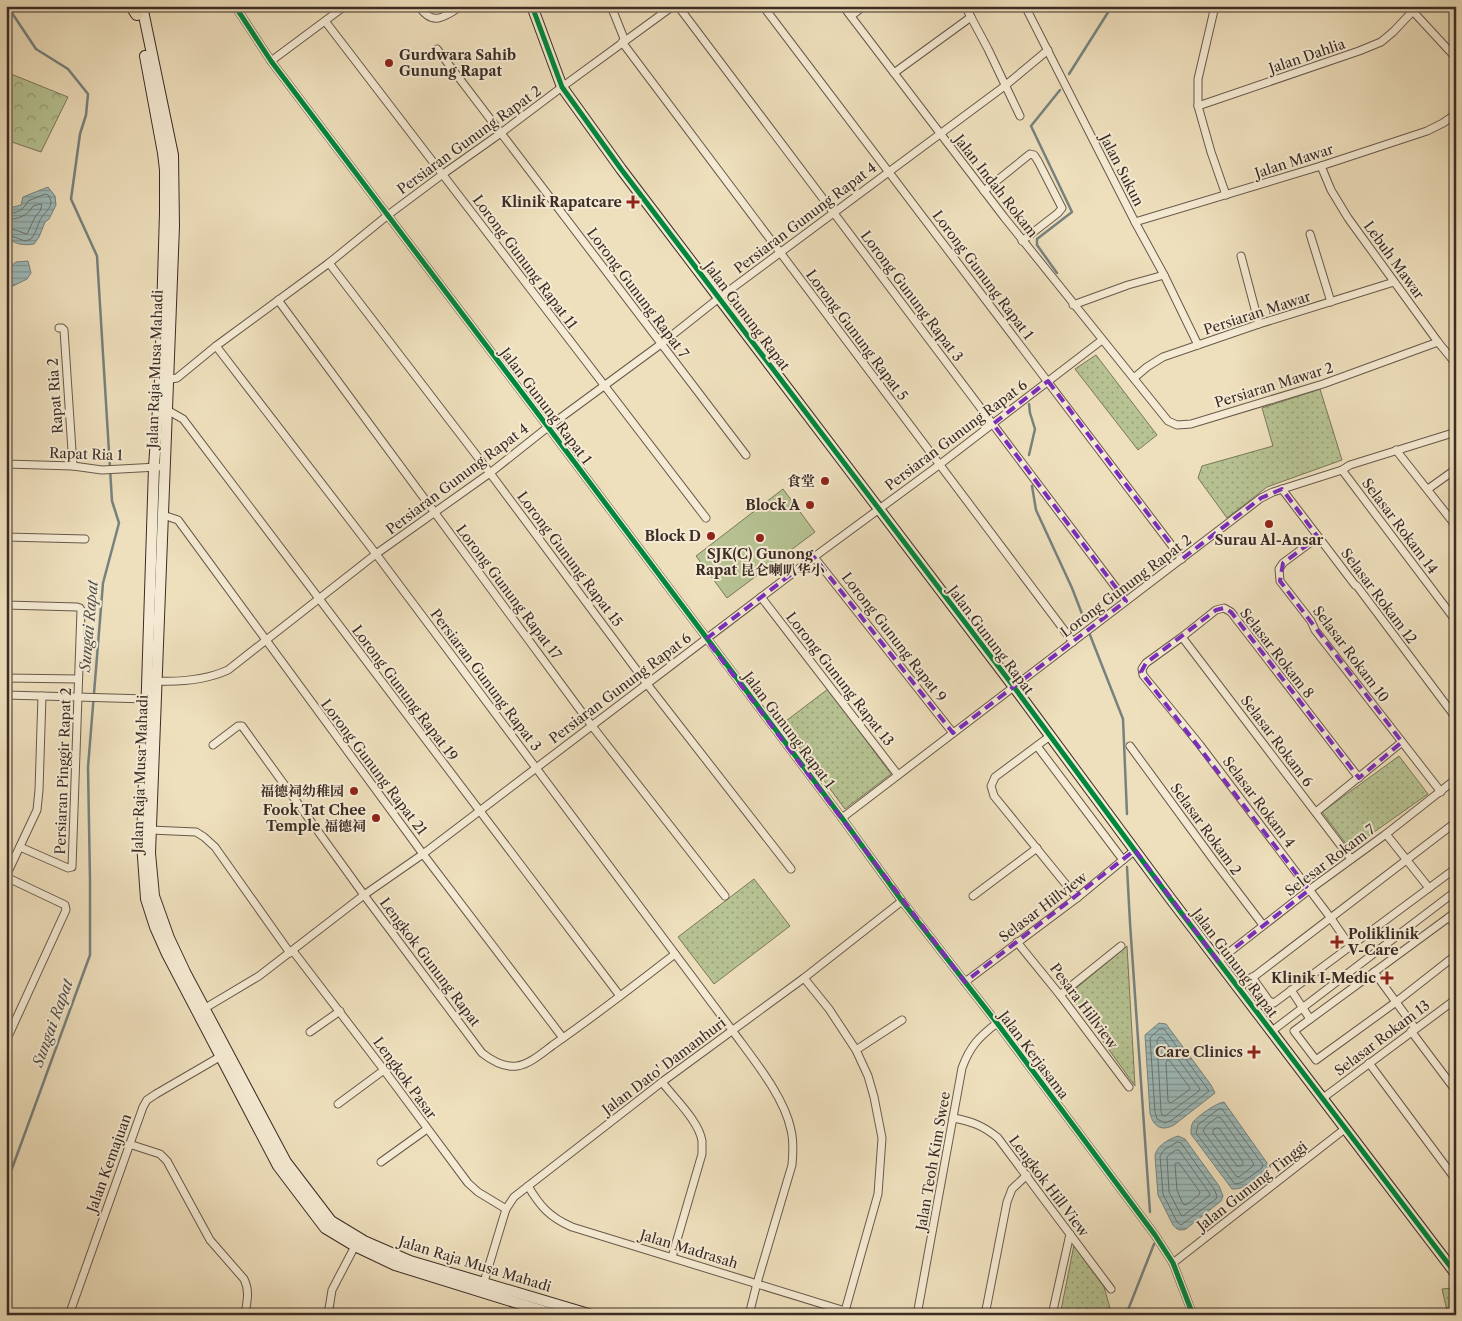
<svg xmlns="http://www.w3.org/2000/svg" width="1462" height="1321" font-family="'Libre Caslon Text','Noto Serif SC',serif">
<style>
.green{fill:url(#green-dots);stroke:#79785c}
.forest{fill:url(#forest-crowns);stroke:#79785c}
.pitch{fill:#b7c393;stroke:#79785c}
.water{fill:url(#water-rules);stroke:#76827f}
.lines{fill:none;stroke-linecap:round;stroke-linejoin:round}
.shore{stroke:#6c7470;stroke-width:1}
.stream{stroke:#76827f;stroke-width:2.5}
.street-casing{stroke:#68594c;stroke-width:9}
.secondary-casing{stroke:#3b2c26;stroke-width:12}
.highway-casing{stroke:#3b2c26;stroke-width:14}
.street{stroke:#f5ebd4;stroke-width:7}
.secondary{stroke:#f5ebd4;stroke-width:10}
.highway{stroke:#efe0bd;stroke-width:12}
.cycleway-casing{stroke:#f5ebd4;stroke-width:8}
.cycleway{stroke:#00873e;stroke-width:5}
.marked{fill:none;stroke:#7b2cbf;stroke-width:4;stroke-dasharray:10 6;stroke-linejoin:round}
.poi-dot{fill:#8f2418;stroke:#f5ebd4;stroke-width:2}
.labels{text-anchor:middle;stroke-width:4;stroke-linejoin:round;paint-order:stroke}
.poi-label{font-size:14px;font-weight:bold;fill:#3b2c26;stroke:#f5ebd4;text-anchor:end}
.street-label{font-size:14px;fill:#3b2c26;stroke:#f5ebd4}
.water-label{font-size:15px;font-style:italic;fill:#54504b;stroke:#f5ebd4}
</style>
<defs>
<pattern id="green-dots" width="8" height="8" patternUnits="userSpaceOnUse" patternTransform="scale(1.25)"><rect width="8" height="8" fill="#b7c393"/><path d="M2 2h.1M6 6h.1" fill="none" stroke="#969f78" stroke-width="1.8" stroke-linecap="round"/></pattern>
<pattern id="forest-crowns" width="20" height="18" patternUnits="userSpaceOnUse" patternTransform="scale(1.25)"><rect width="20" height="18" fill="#b7c393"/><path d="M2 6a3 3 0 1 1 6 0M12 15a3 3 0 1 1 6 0" fill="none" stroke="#969f78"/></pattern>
<pattern id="water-rules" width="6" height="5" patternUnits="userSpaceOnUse" patternTransform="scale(1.25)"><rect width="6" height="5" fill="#9dbbbb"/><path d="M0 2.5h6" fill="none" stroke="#819898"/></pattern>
</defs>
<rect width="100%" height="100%" fill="#efe0bd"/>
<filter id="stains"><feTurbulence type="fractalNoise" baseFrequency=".004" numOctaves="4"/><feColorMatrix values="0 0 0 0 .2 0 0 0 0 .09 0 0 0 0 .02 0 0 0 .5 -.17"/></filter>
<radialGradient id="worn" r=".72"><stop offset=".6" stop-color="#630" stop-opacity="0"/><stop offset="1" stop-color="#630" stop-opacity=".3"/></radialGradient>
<g class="green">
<polygon points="1096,355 1157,435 1138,450 1075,369"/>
<polygon points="1320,389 1342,460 1267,487 1227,518 1198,478 1202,466 1273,446 1262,408"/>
<polygon points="828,689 891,774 845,809 782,724"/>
<polygon points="1399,756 1428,794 1350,849 1322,812"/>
<polygon points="754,879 790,926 714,984 678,937"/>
<polygon points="1127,946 1135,1086 1069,994"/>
<polygon points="1074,1245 1104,1287 1112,1315 1060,1315"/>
<polygon points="1452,1288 1456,1293 1456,1315 1448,1315 1442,1289"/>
</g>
<polygon class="forest" points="6,72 68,97 41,152 6,140"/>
<polygon class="pitch" points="783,489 815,532 727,598 696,556"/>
<g class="water">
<path d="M48,187L55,196L56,205L49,219L45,222L39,237L34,244C23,246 15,244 6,237V209L21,205L23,197Z"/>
<polygon points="28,261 31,273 27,279 9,288 6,288 6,270 16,262"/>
<path d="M1159,1023L1166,1024L1211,1085L1215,1093L1174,1125C1161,1132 1153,1126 1150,1113L1145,1035Z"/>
<path d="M1224,1102L1267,1163L1268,1167L1267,1170C1257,1178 1245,1190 1232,1189L1191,1134C1191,1130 1191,1126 1193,1122C1198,1116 1216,1103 1224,1102Z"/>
<path d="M1178,1136L1185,1139L1219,1186L1223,1196L1221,1201L1186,1229C1180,1231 1177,1230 1173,1225L1158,1195L1155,1156C1156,1146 1169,1139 1178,1136Z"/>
</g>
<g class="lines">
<g class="shore">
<path d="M6,214C17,213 23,211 28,201L45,194L48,195C56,206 45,211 40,220C37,227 36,233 31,239L25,241L6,234"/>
<path d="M6,220C18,219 28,216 33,206L40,204L42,205L40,211L35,217L27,234L6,227"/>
<polygon points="1160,1029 1164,1029 1209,1091 1172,1120 1165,1123 1157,1119 1155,1112 1150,1038"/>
<polygon points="1160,1037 1163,1038 1200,1089 1199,1091 1165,1116 1162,1115 1161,1111 1157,1041"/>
<polygon points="1168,1060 1170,1061 1190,1088 1189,1090 1171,1103 1168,1101 1166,1063"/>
<polygon points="1219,1109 1222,1109 1263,1165 1262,1168 1243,1182 1236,1184 1234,1183 1196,1133 1198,1125"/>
<polygon points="1218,1117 1221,1118 1254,1164 1253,1166 1239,1177 1236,1176 1203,1131 1206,1126"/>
<polygon points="1217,1128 1219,1128 1243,1162 1243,1164 1241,1166 1237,1166 1213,1133 1213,1130"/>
<polygon points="1178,1142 1181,1143 1214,1189 1217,1196 1216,1199 1181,1225 1177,1222 1163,1194 1160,1156 1164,1150"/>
<polygon points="1176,1150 1179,1150 1210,1194 1209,1196 1183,1216 1181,1215 1169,1192 1167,1157"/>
<polygon points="1176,1163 1179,1163 1200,1192 1199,1195 1186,1205 1183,1204 1177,1190 1175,1165"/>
</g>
<g class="stream">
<polyline points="1069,74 1112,6"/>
<polyline points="1057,273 1037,245 1037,239 1072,212 1031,126 1060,90"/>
<polyline points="1029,455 1035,429 1030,413 1029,404"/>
<polyline points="1032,486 1036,510 1072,588 1084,619"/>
<polyline points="1090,635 1123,719 1127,814"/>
<polyline points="1127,867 1130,923 1150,1212"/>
<polyline points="6,1185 90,955 90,880 88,767 103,583 119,523 112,501 97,256 71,199 80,134 86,115 88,94 68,69 36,49 10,10 10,6"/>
<polyline points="1126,1315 1154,1244"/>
</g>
<defs>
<g id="street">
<polyline points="235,6 271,61 548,427 842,818 902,901 997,1023 1155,1235 1173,1263 1193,1315"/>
<path d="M419,6C432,27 445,17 461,6"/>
<polyline points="611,6 625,41"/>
<path d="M678,6C826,205 977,402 1126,601"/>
<polyline points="763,6 1182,559"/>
<polyline points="843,6 1004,217 1168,421 1177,425 1191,424 1323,384 1438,342"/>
<polyline points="965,6 988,49 1020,116"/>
<polyline points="1025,6 1135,222 1164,275 1198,345"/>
<polyline points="1215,6 1198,79 1198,106 1211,152 1226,195"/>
<polyline points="1408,6 1456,58"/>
<polyline points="851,16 864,6"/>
<polyline points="325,21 706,518"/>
<polyline points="622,42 1073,642"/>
<polyline points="437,49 746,455"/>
<polyline points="271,61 345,6"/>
<polyline points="894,73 971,17"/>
<polyline points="1198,106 1359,51 1381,42 1393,32 1412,12"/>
<polyline points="1321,166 1331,190 1348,218 1438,342 1456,364"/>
<polyline points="984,191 1030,154 1034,155 1038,161 1062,208 1058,213 1022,241"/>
<polyline points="1135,222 1321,166 1427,131 1443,123 1456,114"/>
<polyline points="1310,234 1331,302"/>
<polyline points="1241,256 1259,324"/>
<polyline points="329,263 490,473 647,684 791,869"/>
<polyline points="278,300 592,726 725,896"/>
<polyline points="1073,305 1128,285 1164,275"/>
<polyline points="59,328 62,328 64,330 73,466"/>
<path d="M216,346L376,554L732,1030C753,1059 784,1096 791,1130C794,1142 793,1154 792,1165L757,1283L749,1315"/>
<polyline points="1134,378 1147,367 1163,357 1259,324 1394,282"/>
<polyline points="165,380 177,378 216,346 329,263 388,215 443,174 501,133 562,87 673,6"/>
<polyline points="167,410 183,419 620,996"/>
<polyline points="1396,450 1456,526"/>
<polyline points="6,464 73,466 102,470 158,467"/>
<polyline points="1342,470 1456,621"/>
<polyline points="1282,489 1355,585 1357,586 1456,718"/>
<polyline points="1428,489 1456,469"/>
<polyline points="163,515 178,520 423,854 563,1038"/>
<polyline points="6,537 85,539"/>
<polyline points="1318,537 1283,563 1279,569 1280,581 1311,621 1315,630 1441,792"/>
<polyline points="814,557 953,733"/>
<polyline points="761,597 898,775"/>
<polyline points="6,605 77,607 80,608 81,610 72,867 68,868 20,847"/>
<polyline points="1182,637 1351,859"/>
<polyline points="6,678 78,679"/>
<path d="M157,681C182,682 206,680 228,670L376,554L490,473L548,427L661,344L719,298L1006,85L1048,50"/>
<polyline points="6,695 147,699"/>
<polyline points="1050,736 995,777 991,786 994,796 1077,898"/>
<path d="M213,745L238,726H242L364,895L482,1053C491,1060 504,1068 517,1066C530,1064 542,1053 553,1045C595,1016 635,985 675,954"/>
<polyline points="1037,746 1123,860"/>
<polyline points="1130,746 1215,862 1263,925"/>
<polyline points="1316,812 1402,742"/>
<polyline points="842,818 1261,498 1273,492 1342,470 1350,465 1456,432"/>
<polyline points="150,830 196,832 204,837 215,847 290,953"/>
<polyline points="1386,834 1429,888"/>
<polyline points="6,876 37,810 39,790 42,696"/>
<polyline points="6,877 65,905 66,910 6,1041"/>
<polyline points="973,896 1037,848"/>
<polyline points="1456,912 1294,1031 1316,1060 1396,1002 1456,955"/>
<polyline points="1449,917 1456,926"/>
<polyline points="1017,942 1060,995 1129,1087"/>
<polyline points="1350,946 1330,917 1200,745 1143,675 1142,669 1146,663 1182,637 1216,610 1224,608 1231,612 1359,778"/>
<polyline points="293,951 384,1070 468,1183 478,1192 506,1209"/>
<polyline points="1218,961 1309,890 1386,834 1456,779"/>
<polyline points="1374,972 1415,1028"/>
<polyline points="1252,977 1269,1001 1274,1003 1456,868"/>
<polyline points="804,978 829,1009 856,1050 868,1076 874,1097 882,1138 878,1194 845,1311"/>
<polyline points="965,982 1077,898 1135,850"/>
<polyline points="1239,988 1456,822"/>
<polyline points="1291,990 1310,1019"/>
<polyline points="1060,995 1121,946"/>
<polyline points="202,1010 259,976 364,895 423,854 814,557 939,465 1102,340"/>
<polyline points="1272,1031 1456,891"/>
<polyline points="1411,1031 1456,1091"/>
<polyline points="310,1032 340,1011"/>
<polyline points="856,1050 902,1020"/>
<polyline points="1369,1063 1456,1180"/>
<path d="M662,1082C674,1098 699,1121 702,1141C702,1145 702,1150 702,1154L672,1257"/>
<polyline points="1323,1098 1456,999"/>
<polyline points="338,1104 384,1070"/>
<path d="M953,1118C971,1121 984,1126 998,1138L1111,1289"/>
<path d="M129,1144L160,1154L167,1161L210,1240L244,1279C250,1291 247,1301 245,1315"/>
<polyline points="381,1162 427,1129"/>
<path d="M528,1186C540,1206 549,1217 572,1227L858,1315"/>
<polyline points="1173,1263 1346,1128"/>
<polyline points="483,1285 506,1209 514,1197 662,1082 804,978 902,901"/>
<polyline points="6,1314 14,1315"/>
<polyline points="69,1315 143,1107 147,1100 156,1094 223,1055"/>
<polyline points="328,1315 332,1290 355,1246"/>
<path d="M917,1315L962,1068C970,1046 979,1037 997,1023"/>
<polyline points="985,1315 1007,1202 1012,1189 1027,1175"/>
<polyline points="1052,1315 1070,1234"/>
</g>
<g id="secondary">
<polyline points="142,6 173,155 174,226 150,853 154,896 169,938 185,972 286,1162 331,1221 364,1241 410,1261 592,1315"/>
<polyline points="532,6 562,87 621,169 719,298 1014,687 1170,898 1456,1274"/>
<polyline points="145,56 163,153 165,170 165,213 160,380 154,467 142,843 146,899 155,927 167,954 278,1166 325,1228 355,1246 395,1265 556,1315"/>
</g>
<polyline id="highway" points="132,6 137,14"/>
</defs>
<use href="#street" class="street-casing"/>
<use href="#secondary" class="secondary-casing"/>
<use href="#highway" class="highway-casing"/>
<use href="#street" class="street"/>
<use href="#secondary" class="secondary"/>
<use href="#highway" class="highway"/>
<defs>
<g id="cycleway">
<polyline points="235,6 271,61 548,427 842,818 902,901 997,1023 1155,1235 1173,1263 1193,1315"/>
<polyline points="532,6 562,87 621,169 719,298 1014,687 1170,898 1456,1274"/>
</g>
</defs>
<use href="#cycleway" class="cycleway-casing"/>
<use href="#cycleway" class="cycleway"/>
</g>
<path class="marked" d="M1048,381L1182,559L1261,498L1282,489L1318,537L1283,563L1280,581L1402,742L1359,778L1231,612L1224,608L1216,610L1146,663L1141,672L1309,890L1218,961L1135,850L965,982L706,639L814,557L953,733L1126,601L993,424Z"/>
<g class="poi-dot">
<circle cx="389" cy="63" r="5"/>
<path d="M630.5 194.5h5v5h5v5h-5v5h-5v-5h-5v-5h5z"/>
<circle cx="825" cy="481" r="5"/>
<circle cx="810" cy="505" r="5"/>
<circle cx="1269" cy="524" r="5"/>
<circle cx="711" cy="536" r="5"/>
<circle cx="760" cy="538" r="5"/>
<circle cx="354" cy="791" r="5"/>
<circle cx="376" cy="818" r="5"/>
<path d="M1334.5 934.5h5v5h5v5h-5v5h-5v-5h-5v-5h5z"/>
<path d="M1384.5 970.5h5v5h5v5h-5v5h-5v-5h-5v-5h5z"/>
<path d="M1251.5 1044.5h5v5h5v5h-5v5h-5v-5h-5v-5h5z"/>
</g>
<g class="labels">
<g class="poi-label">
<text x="399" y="60" text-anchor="start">Gurdwara Sahib<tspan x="399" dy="16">Gunung Rapat</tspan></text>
<text x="622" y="207">Klinik Rapatcare</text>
<text x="815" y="486">食堂</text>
<text x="800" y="510">Block A</text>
<text x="701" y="541">Block D</text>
<text x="1269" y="545" text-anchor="middle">Surau Al-Ansar</text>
<text x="760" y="559" text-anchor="middle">SJK(C) Gunong<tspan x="760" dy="16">Rapat 昆仑喇叭华小</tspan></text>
<text x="344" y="796">福德祠幼稚园</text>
<text x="366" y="815">Fook Tat Chee<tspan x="366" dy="16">Temple 福德祠</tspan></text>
<text x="1348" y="939" text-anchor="start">Poliklinik<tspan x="1348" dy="16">V-Care</tspan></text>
<text x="1376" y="983">Klinik I-Medic</text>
<text x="1243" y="1057">Care Clinics</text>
</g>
<g class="street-label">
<text transform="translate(1307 56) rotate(-19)" y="5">Jalan Dahlia</text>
<text transform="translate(469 140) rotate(-36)" y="5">Persiaran Gunung Rapat 2</text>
<text transform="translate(1294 161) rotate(-18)" y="5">Jalan Mawar</text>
<text transform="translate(1122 170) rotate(63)" y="5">Jalan Sukun</text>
<text transform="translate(996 186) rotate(52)" y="5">Jalan Indah Rokam</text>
<text transform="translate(805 218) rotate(-37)" y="5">Persiaran Gunung Rapat 4</text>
<text transform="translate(1394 260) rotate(54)" y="5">Lebuh Mawar</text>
<text transform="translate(525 262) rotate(53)" y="5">Lorong Gunung Rapat 11</text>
<text transform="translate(983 275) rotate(53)" y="5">Lorong Gunung Rapat 1</text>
<text transform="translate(638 293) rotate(53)" y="5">Lorong Gunung Rapat 7</text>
<text transform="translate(912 296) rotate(53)" y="5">Lorong Gunung Rapat 3</text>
<text transform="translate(1257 313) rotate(-18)" y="5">Persiaran Mawar</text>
<text transform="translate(747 316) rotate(53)" y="5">Jalan Gunung Rapat</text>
<text transform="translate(857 335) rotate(53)" y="5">Lorong Gunung Rapat 5</text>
<text transform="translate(155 369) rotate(-88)" y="5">Jalan Raja Musa Mahadi</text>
<text transform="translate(1274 385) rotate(-17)" y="5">Persiaran Mawar 2</text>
<text transform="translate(55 396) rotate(-94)" y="5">Rapat Ria 2</text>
<text transform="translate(546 406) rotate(53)" y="5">Jalan Gunung Rapat 1</text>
<text transform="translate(956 435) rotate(-37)" y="5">Persiaran Gunung Rapat 6</text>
<text transform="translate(86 454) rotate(2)" y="5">Rapat Ria 1</text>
<text transform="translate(457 479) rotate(-37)" y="5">Persiaran Gunung Rapat 4</text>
<text transform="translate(1400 526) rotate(53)" y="5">Selasar Rokam 14</text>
<text transform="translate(570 559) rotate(53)" y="5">Lorong Gunung Rapat 15</text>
<text transform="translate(1126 586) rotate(-37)" y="5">Lorong Gunung Rapat 2</text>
<text transform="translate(509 592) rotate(53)" y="5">Lorong Gunung Rapat 17</text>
<text transform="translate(1379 596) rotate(53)" y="5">Selasar Rokam 12</text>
<text transform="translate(894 637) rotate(52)" y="5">Lorong Gunung Rapat 9</text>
<text transform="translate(991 640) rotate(53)" y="5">Jalan Gunung Rapat</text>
<text transform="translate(1277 653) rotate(52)" y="5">Selasar Rokam 8</text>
<text transform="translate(1351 654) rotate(53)" y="5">Selasar Rokam 10</text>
<text transform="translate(840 679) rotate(52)" y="5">Lorong Gunung Rapat 13</text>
<text transform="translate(486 680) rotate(53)" y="5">Persiaran Gunung Rapat 3</text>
<text transform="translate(620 688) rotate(-37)" y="5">Persiaran Gunung Rapat 6</text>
<text transform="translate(405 693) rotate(53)" y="5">Lorong Gunung Rapat 19</text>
<text transform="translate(789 730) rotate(53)" y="5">Jalan Gunung Rapat 1</text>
<text transform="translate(1277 741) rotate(53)" y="5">Selasar Rokam 6</text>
<text transform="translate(374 767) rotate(53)" y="5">Lorong Gunung Rapat 21</text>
<text transform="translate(63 771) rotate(-88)" y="5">Persiaran Pinggir Rapat 2</text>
<text transform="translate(140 774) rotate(-88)" y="5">Jalan Raja Musa Mahadi</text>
<text transform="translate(1259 802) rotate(53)" y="5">Selasar Rokam 4</text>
<text transform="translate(1206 829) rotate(54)" y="5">Selasar Rokam 2</text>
<text transform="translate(1330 860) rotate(-37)" y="5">Selesar Rokam 7</text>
<text transform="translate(1043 907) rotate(-37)" y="5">Selasar Hillview</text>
<text transform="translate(430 962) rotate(53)" y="5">Lengkok Gunung Rapat</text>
<text transform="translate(1235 963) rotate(53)" y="5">Jalan Gunung Rapat</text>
<text transform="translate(1084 1006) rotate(53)" y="5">Pesara Hillview</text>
<text transform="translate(1382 1038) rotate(-37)" y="5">Selasar Rokam 13</text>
<text transform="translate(1034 1055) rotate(53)" y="5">Jalan Kerjasama</text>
<text transform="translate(664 1066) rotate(-37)" y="5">Jalan Dato' Damanhuri</text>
<text transform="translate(405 1078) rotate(54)" y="5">Lengkok Pasar</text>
<text transform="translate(933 1161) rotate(-80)" y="5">Jalan Teoh Kim Swee</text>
<text transform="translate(109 1163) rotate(-70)" y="5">Jalan Kemajuan</text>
<text transform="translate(1049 1186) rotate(53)" y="5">Lengkok Hill View</text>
<text transform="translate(1252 1186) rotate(-38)" y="5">Jalan Gunung Tinggi</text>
<text transform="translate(689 1249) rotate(17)" y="5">Jalan Madrasah</text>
<text transform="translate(475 1264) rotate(17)" y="5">Jalan Raja Musa Mahadi</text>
</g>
<g class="water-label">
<text transform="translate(89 626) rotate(-85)" y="5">Sungai Rapat</text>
<text transform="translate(53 1023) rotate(-70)" y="5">Sungai Rapat</text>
</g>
</g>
<rect width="1462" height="1321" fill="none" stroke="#efe0bd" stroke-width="25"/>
<rect x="8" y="8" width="1447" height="1306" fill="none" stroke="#3b2c26" stroke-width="2.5"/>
<rect x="12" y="12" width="1437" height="1296" fill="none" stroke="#3b2c26"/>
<rect width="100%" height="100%" filter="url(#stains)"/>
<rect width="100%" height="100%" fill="url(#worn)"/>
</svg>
